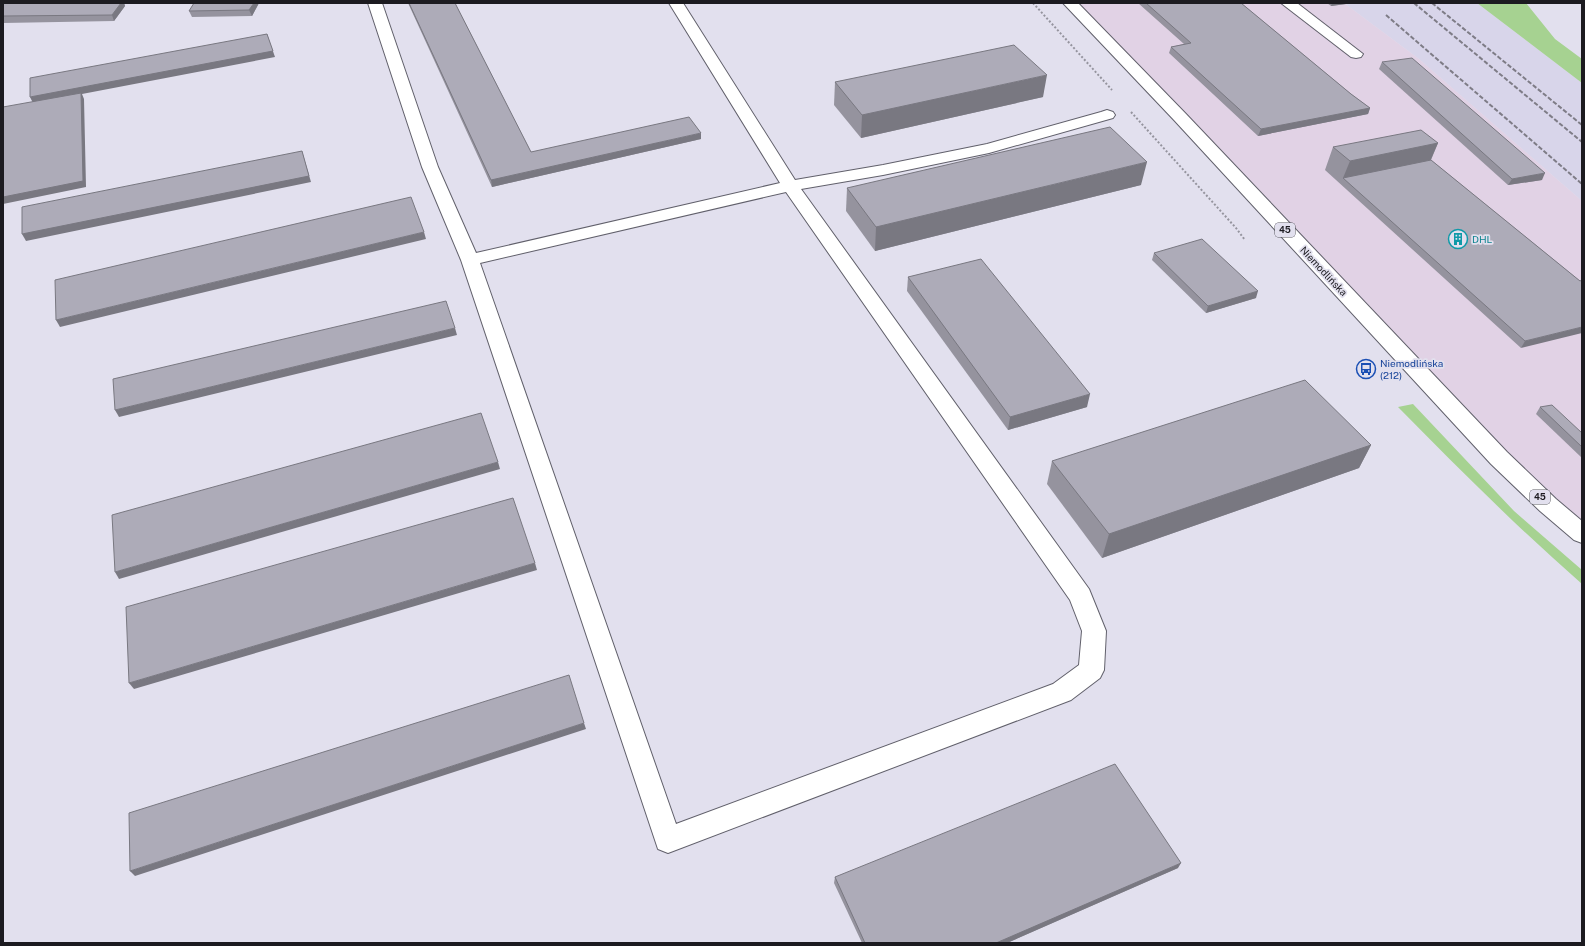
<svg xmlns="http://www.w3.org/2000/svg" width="1585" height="946" font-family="'Public Sans',sans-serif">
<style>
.built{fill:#d8d5ea}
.industrial{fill:#e1d2e5}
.green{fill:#a6d291}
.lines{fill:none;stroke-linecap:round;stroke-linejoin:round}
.minor-casing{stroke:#61606b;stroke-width:2}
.major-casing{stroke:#61606b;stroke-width:2}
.path{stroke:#95949e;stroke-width:2;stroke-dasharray:2 2;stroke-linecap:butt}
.minor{fill:#fff;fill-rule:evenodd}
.major{fill:#fff;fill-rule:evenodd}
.rail{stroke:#7e7c86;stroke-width:2;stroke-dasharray:4.5 2;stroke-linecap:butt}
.wall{fill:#95939e}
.shaded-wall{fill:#797881}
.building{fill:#adabb8;stroke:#797881}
.labels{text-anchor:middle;stroke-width:3.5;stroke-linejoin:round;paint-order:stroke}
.shield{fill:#e2e0ee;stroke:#57565e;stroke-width:1}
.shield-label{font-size:9px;font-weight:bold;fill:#1c1b20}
.culture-label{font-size:10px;fill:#0d838f;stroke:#e2e0ee;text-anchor:start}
.street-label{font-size:10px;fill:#1c1b20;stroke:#e2e0ee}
.transit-label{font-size:10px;fill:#164399;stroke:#e2e0ee;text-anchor:start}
</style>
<rect width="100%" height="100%" fill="#e2e0ee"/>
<polygon class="built" points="1344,3 1477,3 1582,83 1582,201 1419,59"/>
<polygon class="industrial" points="1070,3 1344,3 1419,59 1582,201 1582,534"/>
<g class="green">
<polygon points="1477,3 1526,3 1555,39 1582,59 1582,83"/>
<path d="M1413,404L1514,511L1582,570V584C1518,528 1458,468 1398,407Z"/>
</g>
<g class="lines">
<defs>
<g id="minor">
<path d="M368,3H382L438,167L476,253L780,183L669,3H683L795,180L883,165L987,144L1101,112L1107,110L1113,112L1115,115L1113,118L989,153L883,175L801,189L1089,589L1106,631L1104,670L1100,678L1071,700L668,853L658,849L461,260L422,167ZM786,192L1070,600L1082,631L1079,665L1053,684L676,824L480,263Z"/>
<polygon points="1281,3 1297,3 1363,54 1361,57 1356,58 1351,57"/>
</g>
<polygon id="major" points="1063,3 1078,3 1186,114 1507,452 1556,499 1582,521 1582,543 1574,540 1540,511 1491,464 1174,120"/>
</defs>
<use href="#minor" class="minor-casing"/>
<use href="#major" class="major-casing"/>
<g class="path">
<polyline points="1033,3 1112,90"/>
<polyline points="1131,112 1236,228 1245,240"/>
</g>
<use href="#minor" class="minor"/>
<use href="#major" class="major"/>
<g class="rail">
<polyline points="1414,3 1582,142"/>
<polyline points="1432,3 1582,125"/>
<polyline points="1386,15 1582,184"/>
</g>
</g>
<g class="wall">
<polygon points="3,3 124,3 125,6 114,21 3,23"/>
<polygon points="259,3 252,16 192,17 189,11"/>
<polygon points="408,3 455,3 531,152 701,139 492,187"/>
<polygon points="1138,3 1241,3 1351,94 1370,108 1368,114 1258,136 1169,53 1171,47 1184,44"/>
<polygon points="1327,3 1346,3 1346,4 1331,6"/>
<polygon points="1382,62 1542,180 1508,185 1379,69"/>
<polygon points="835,82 1043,97 861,138 834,105"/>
<polygon points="1438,143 1431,160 1580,281 1521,348 1325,170 1333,147"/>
<polygon points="1141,185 875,251 846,211 847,188"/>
<polygon points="1154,253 1256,298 1206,313 1152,260"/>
<polygon points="908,277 1087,407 1008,430 907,291"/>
<polygon points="1540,407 1582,433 1582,458 1536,414"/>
<polygon points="1371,445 1359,468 1102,558 1047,484 1052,461"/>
<polygon points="1178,868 1007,943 862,943 834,883 835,877"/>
</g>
<g class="shaded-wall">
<polygon points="121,3 124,3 125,6 114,21 112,15"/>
<polygon points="254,3 259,3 252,16 249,10"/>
<polygon points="1332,3 1346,3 1346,4 1331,6"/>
<polygon points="267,34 275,57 82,94 84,99 86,187 3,204 3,197 33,103 30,97"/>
<polygon points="1047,75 1043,97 861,138 862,115"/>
<polygon points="1370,108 1368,114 1258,136 1261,129"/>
<polygon points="701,133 701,139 492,187 491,180"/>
<polygon points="1438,143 1428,166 1343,178 1350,161"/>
<polygon points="302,151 311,182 26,241 22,234"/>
<polygon points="1147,162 1141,185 875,251 876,227"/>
<polygon points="1545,173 1542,180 1508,185 1512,179"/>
<polygon points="424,232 426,239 60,327 56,320"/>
<polygon points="1258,291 1256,298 1206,313 1208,306"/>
<polygon points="1582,327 1582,333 1521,348 1525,341"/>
<polygon points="455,328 457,335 119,417 115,410"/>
<polygon points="1090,394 1087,407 1008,430 1010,417"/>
<polygon points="1371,445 1359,468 1102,558 1109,534"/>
<polygon points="498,462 500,469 119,579 115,572"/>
<polygon points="535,563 537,570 134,689 129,683"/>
<polygon points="584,723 586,729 135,876 130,871"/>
<polygon points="1181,863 1178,868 1007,943 996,943"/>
</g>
<g class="building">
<polygon points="3,3 121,3 112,15 3,16"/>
<polygon points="194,3 254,3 249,10 189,11"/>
<polygon points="409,3 455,3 531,152 689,117 701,133 491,180"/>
<polygon points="1146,3 1241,3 1351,94 1370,108 1261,129 1171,47 1191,43"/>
<polygon points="267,34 273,51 30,97 30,78"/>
<polygon points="1014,45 1047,75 862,115 835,82"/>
<polygon points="1412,58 1545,173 1512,179 1382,62"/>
<polygon points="81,93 83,181 3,197 3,107"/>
<polygon points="1110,127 1147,162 876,227 847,188"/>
<polygon points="1421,130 1438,143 1350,161 1333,147"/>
<polygon points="302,151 309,176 22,234 22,207"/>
<polygon points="1431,160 1580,281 1582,280 1582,327 1525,341 1343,178"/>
<polygon points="411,197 424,232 56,320 55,280"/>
<polygon points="1202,239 1258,291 1208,306 1154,253"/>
<polygon points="981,259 1090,394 1010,417 908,277"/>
<polygon points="446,301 455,328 115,410 113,379"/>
<polygon points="1305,380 1371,445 1109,534 1052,461"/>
<polygon points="1552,405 1582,433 1582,447 1540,407"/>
<polygon points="481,413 498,462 115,572 112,515"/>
<polygon points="513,498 535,563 129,683 126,607"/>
<polygon points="569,675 584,723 130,871 129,813"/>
<polygon points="1115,764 1181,863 996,943 865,943 835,877"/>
</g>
<defs>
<symbol id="building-ring" viewBox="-11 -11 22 22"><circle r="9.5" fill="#e2e0ee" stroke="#0f9aa8" stroke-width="1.5"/><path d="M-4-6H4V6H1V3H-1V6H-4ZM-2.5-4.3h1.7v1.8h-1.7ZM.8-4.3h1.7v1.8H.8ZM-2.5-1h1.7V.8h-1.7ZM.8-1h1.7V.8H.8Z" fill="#0f9aa8"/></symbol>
<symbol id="bus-ring" viewBox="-11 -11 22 22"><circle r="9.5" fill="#e2e0ee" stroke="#1a4fb4" stroke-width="1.5"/><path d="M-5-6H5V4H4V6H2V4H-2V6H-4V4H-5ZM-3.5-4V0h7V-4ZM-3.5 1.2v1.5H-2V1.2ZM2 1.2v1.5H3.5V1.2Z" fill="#1a4fb4"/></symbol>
</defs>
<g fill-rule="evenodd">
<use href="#building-ring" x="1447" y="228" width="22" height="22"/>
<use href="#bus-ring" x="1355" y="358" width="22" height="22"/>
</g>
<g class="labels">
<g class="shield">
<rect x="1275" y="223" width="20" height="14" rx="3"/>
<rect x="1530" y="490" width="20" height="14" rx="3"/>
</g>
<g class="shield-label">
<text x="1285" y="233">45</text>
<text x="1540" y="500">45</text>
</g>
<g class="culture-label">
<text x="1472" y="243">DHL</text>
</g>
<g class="street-label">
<text transform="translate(1324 271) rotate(47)" y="4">Niemodlińska</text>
</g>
<g class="transit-label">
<text x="1380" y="367">Niemodlińska<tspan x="1380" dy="12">(212)</tspan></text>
</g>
</g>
<rect width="1585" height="946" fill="none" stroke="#1c1b20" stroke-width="8"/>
</svg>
